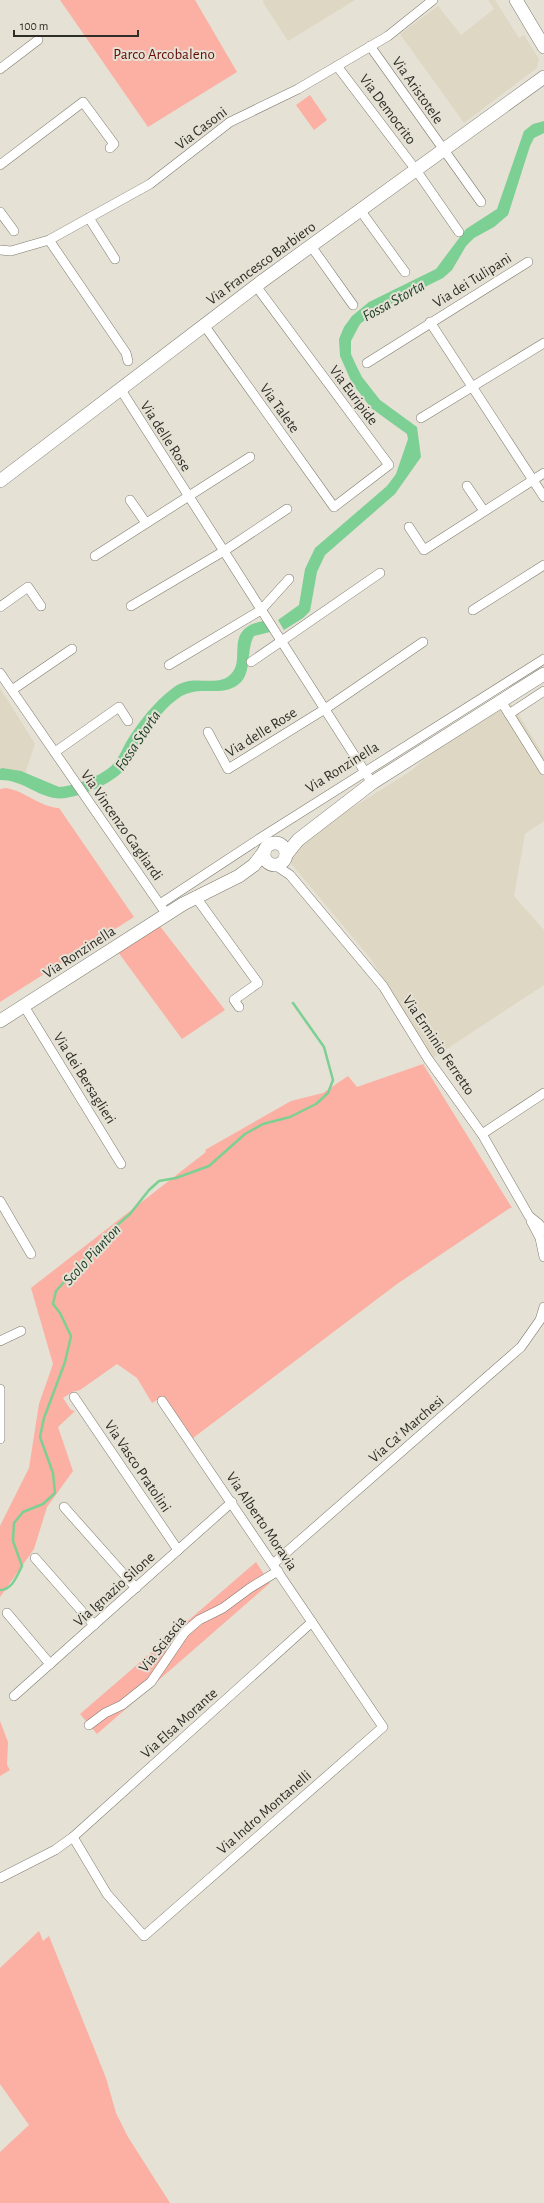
<svg xmlns="http://www.w3.org/2000/svg" width="544" height="2203" font-family="'Alegreya Sans',sans-serif">
<style>
.built{fill:#ded7c3}
.green{fill:#fcafa3}
.water{fill:#7cd093}
.lines{fill:none;stroke-linecap:round;stroke-linejoin:round}
.stream{stroke:#7cd093;stroke-width:2.5}
.street-casing{stroke:#7e7a6e;stroke-width:10}
.secondary-casing{stroke:#7e7a6e;stroke-width:14}
.street{stroke:#fff;stroke-width:9}
.secondary{stroke:#fff;stroke-width:13}
.labels{text-anchor:middle;stroke-width:4;stroke-linejoin:round;paint-order:stroke}
.park-label{font-size:15px;fill:#620c08;stroke:#e5e1d4}
.street-label{font-size:15px;fill:#2f2d28;stroke:#e5e1d4}
.water-label{font-size:16px;font-style:italic;fill:#1a3d24;stroke:#e5e1d4}
</style>
<rect width="100%" height="100%" fill="#e5e1d4"/>
<g class="built">
<polygon points="263,0 355,0 288,41 264,4"/>
<polygon points="488,0 495,0 519,38 524,35 539,59 537,68 464,123 400,34 438,6 461,35 494,9"/>
<polygon points="0,688 35,744 25,774 0,771"/>
<polygon points="510,704 514,707 544,756 544,821 525,834 514,896 544,930 544,985 433,1058 370,958 289,861 288,848 411,771 429,755"/>
</g>
<g class="green">
<polygon points="60,0 195,0 237,72 148,127"/>
<polygon points="310,95 327,120 314,130 296,105"/>
<path d="M6,788C25,791 40,807 59,808L134,917L0,1002V789Z"/>
<polygon points="159,925 225,1010 182,1039 118,952"/>
<polygon points="423,1064 512,1208 510,1208 397,1284 193,1438 164,1396 152,1403 137,1378 117,1364 80,1390 72,1392 63,1398 71,1410 75,1411 58,1427 73,1471 47,1507 34,1549 0,1597 0,1526 29,1468 39,1404 53,1364 31,1288 206,1152 205,1150 291,1101 323,1093 348,1076 357,1087"/>
<polygon points="256,1562 270,1583 97,1734 80,1714"/>
<polygon points="0,1721 8,1742 7,1765 10,1770 0,1776"/>
<polygon points="39,1931 43,1941 49,1936 106,2078 116,2113 128,2137 170,2203 0,2203 0,2152 29,2125 0,2084 0,1968"/>
</g>
<g class="water">
<polygon points="544,121 544,133 534,138 530,146 508,215 494,227 474,238 466,246 452,270 443,278 375,312 360,324 351,341 351,354 355,363 362,377 380,400 417,427 421,457 395,494 325,555 317,572 310,611 303,618 284,630 278,620 299,605 305,569 315,548 387,486 396,474 408,439 407,434 371,408 352,383 340,356 339,339 344,327 352,316 369,302 436,269 466,229 497,209 524,131 533,124"/>
<path d="M264,621L270,632L254,636C246,650 252,670 241,682C225,698 205,686 186,694C180,696 175,701 171,704C158,716 146,732 137,747C132,755 129,764 123,771C111,784 84,795 66,798C42,802 24,779 0,780V769L2,768L21,771L59,787C75,786 103,776 114,763C120,756 123,747 128,739C137,725 149,709 162,697C168,692 175,685 182,683C197,676 219,687 231,674C247,660 222,628 264,621Z"/>
</g>
<g class="lines">
<path class="stream" d="M0,1590C12,1590 17,1576 22,1566L13,1541L14,1523L23,1512L43,1504L55,1493L53,1473L40,1437L44,1418L65,1362L71,1336L60,1313L53,1304L56,1291L108,1233L130,1214L149,1190L159,1181L176,1178L209,1166L245,1134L263,1124L290,1117L316,1104L328,1093L333,1080L324,1047L293,1003"/>
<defs>
<g id="street">
<polyline points="370,46 481,202"/>
<polyline points="337,66 416,170 459,232"/>
<polyline points="0,69 38,40"/>
<polyline points="0,165 83,102 114,144 110,148"/>
<polyline points="360,210 405,272"/>
<polyline points="0,212 14,231"/>
<polyline points="89,218 115,259"/>
<polyline points="49,240 126,353 128,361"/>
<polyline points="311,246 353,305"/>
<polyline points="0,250 11,251 49,240 150,184 230,122 298,89 388,36 433,0"/>
<polyline points="430,322 544,497"/>
<polyline points="204,325 334,507 389,465 256,286"/>
<polyline points="367,363 528,262"/>
<polyline points="121,390 372,783"/>
<polyline points="421,418 544,343"/>
<polyline points="467,486 484,511"/>
<polyline points="130,500 146,523"/>
<polyline points="409,527 424,550 544,473"/>
<polyline points="95,556 250,457"/>
<polyline points="131,606 224,551 287,509"/>
<polyline points="0,607 28,587 41,606"/>
<polyline points="473,610 544,565"/>
<polyline points="251,662 380,573"/>
<polyline points="169,665 261,610 289,579"/>
<polyline points="0,673 163,909"/>
<polyline points="12,690 72,649"/>
<polyline points="501,701 544,770"/>
<polyline points="509,714 544,691"/>
<polyline points="208,732 228,769 325,709 423,642"/>
<polyline points="55,752 119,707 128,721"/>
<polyline points="275,865 290,875 383,986 428,1059 482,1134 529,1216 539,1224 544,1231"/>
<polyline points="195,896 258,983 234,1000 239,1007"/>
<polyline points="160,904 262,837 544,659"/>
<polyline points="24,1006 121,1164"/>
<polyline points="482,1134 544,1093"/>
<polyline points="0,1201 31,1254"/>
<polyline points="531,1221 540,1238 544,1257"/>
<polyline points="0,1341 21,1331"/>
<polyline points="0,1389 0,1439"/>
<polyline points="74,1397 178,1550"/>
<polyline points="64,1507 136,1588"/>
<polyline points="35,1558 94,1625"/>
<polyline points="273,1564 521,1347 540,1320 544,1307"/>
<polyline points="7,1613 50,1664"/>
<polyline points="14,1696 232,1502"/>
<polyline points="89,1725 105,1713 122,1705 151,1682 185,1632 199,1620 223,1608 250,1588 278,1571"/>
<polyline points="73,1837 107,1894 144,1936 383,1727 162,1401"/>
<polyline points="0,1878 55,1850 73,1837 312,1622"/>
</g>
<g id="secondary">
<polyline points="516,0 544,47"/>
<polyline points="0,481 261,282 544,77"/>
<circle cx="275" cy="854" r="11"/>
<polyline points="286,855 298,840 372,783 544,674"/>
<polyline points="0,1021 183,904 239,876 254,865 264,852"/>
</g>
</defs>
<use href="#street" class="street-casing"/>
<use href="#secondary" class="secondary-casing"/>
<use href="#street" class="street"/>
<use href="#secondary" class="secondary"/>
</g>
<g class="labels">
<g class="park-label">
<text x="164" y="59">Parco Arcobaleno</text>
</g>
<g class="street-label">
<text transform="translate(418 90) rotate(55)" y="5">Via Aristotele</text>
<text transform="translate(388 109) rotate(53)" y="5">Via Democrito</text>
<text transform="translate(201 128) rotate(-37)" y="5">Via Casoni</text>
<text transform="translate(261 263) rotate(-36)" y="5">Via Francesco Barbiero</text>
<text transform="translate(472 280) rotate(-32)" y="5">Via dei Tulipani</text>
<text transform="translate(354 395) rotate(53)" y="5">Via Euripide</text>
<text transform="translate(280 408) rotate(54)" y="5">Via Talete</text>
<text transform="translate(166 436) rotate(57)" y="5">Via delle Rose</text>
<text transform="translate(261 732) rotate(-32)" y="5">Via delle Rose</text>
<text transform="translate(342 767) rotate(-32)" y="5">Via Ronzinella</text>
<text transform="translate(122 825) rotate(55)" y="5">Via Vincenzo Gagliardi</text>
<text transform="translate(79 952) rotate(-33)" y="5">Via Ronzinella</text>
<text transform="translate(439 1045) rotate(56)" y="5">Via Erminio Ferretto</text>
<text transform="translate(85 1078) rotate(58)" y="5">Via dei Bersaglieri</text>
<text transform="translate(406 1429) rotate(-41)" y="5">Via Ca' Marchesi</text>
<text transform="translate(138 1466) rotate(56)" y="5">Via Vasco Pratolini</text>
<text transform="translate(262 1521) rotate(56)" y="5">Via Alberto Moravia</text>
<text transform="translate(114 1589) rotate(-42)" y="5">Via Ignazio Silone</text>
<text transform="translate(162 1644) rotate(-52)" y="5">Via Sciascia</text>
<text transform="translate(179 1723) rotate(-42)" y="5">Via Elsa Morante</text>
<text transform="translate(264 1812) rotate(-41)" y="5">Via Indro Montanelli</text>
</g>
<g class="water-label">
<text transform="translate(393 300) rotate(-29)" y="6">Fossa Storta</text>
<text transform="translate(137 740) rotate(-56)" y="6">Fossa Storta</text>
<text transform="translate(91 1254) rotate(-47)" y="6">Scolo Pianton</text>
</g>
</g>
<path d="M14 30v6h124v-6" fill="none" stroke="#2f2d28" stroke-width="2"/>
<text x="20" y="30" font-size="12" fill="#2f2d28" stroke="#e5e1d4" stroke-width="3" paint-order="stroke">100 m</text>
</svg>
